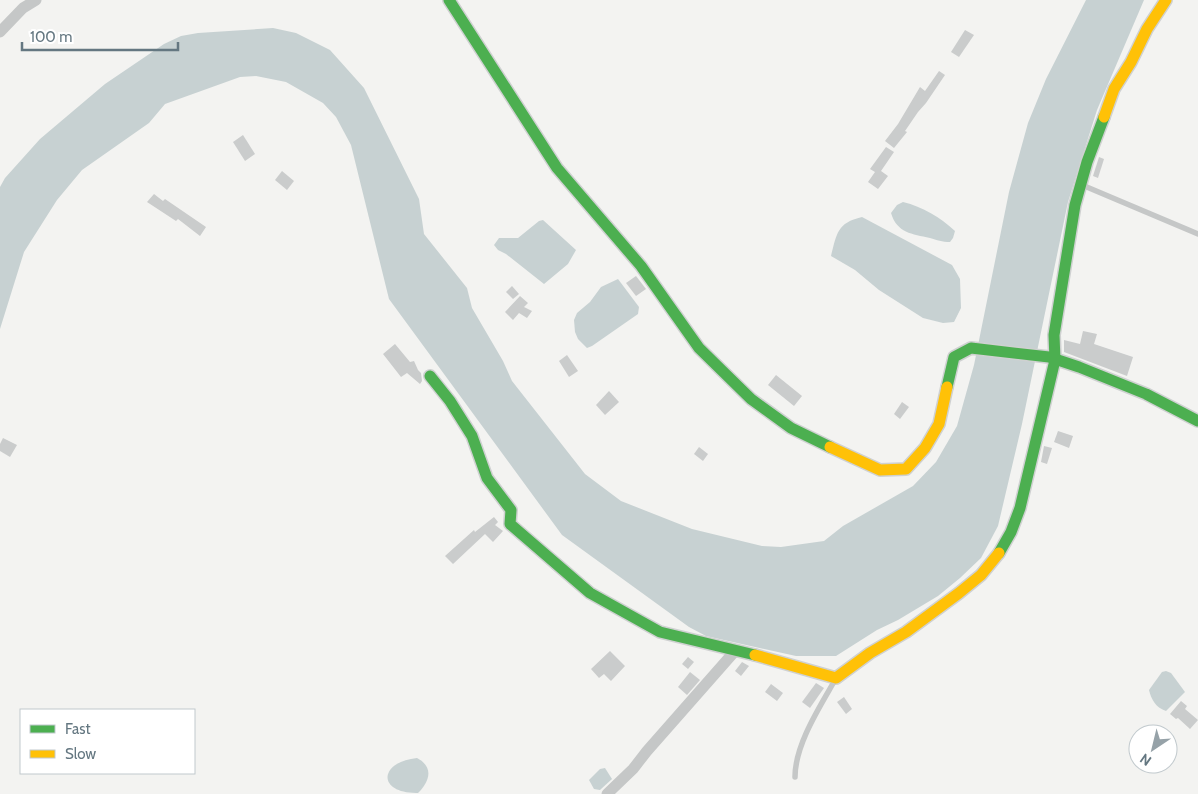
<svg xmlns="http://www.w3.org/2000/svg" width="1198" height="794" font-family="Cabin,sans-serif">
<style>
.water{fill:#c7d1d2}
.building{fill:#cacccc}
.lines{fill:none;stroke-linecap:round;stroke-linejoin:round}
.fast-casing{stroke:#cfd1d1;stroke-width:14}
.slow-casing{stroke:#cfd1d1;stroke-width:14}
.lane{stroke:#c5c7c7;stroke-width:5.5}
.street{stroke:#c5c7c7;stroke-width:11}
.fast{stroke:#4caf50;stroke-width:11}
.slow{stroke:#ffc107;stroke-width:11}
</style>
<rect width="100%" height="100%" fill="#f3f3f1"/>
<g class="water">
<polygon points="1086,0 1144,0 1097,110 1068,202 1022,424 998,526 981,558 960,578 938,596 898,620 877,630 836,656 796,656 706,636 689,627 562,535 389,299 351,145 336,117 323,103 286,82 256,76 240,77 165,104 149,123 82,170 57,200 24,252 0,329 0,187 5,178 40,139 105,84 164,44 181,36 198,33 273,28 296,33 330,50 364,88 419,199 424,234 467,288 472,308 503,361 512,381 585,474 621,501 692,529 762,546 781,547 824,541 843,526 913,486 936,462 957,426 974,365 1009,192 1028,123 1046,79"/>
<path d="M903,202C923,207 940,217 955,231L953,238L950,242C942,242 937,240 930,238C912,234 897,233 891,213L897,205Z"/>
<path d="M862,217L952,265L960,279L961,308L954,322L943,323L923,318L879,290L855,270L831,256C837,233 837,223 862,217Z"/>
<polygon points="543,220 576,250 568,264 544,284 506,254 498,250 494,245 499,238 518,238 539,221"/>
<polygon points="618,279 639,307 638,314 592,346 587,348 578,339 575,332 574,320 577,313 590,302 601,287"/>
<path d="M1166,671L1171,673L1185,692L1166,711C1156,708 1151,699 1149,690L1162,672Z"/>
<path d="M417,758C434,767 430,781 418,793C377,794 378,762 417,758Z"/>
<polygon points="605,768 612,779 600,790 594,789 589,780 600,769"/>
</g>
<g class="building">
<polygon points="965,30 974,35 959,57 951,52"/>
<polygon points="939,71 945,75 926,103 918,112 905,131 907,132 894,148 885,141 898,124 920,87 925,91"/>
<polygon points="243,135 255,154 245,161 233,142"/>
<polygon points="886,147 894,152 881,171 888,176 878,189 868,182 875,172 870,169"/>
<polygon points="1099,157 1104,159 1098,178 1093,176"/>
<polygon points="282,171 294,181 287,190 275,180"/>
<polygon points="154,194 163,201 165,199 206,227 200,236 178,219 176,221 147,202"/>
<polygon points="636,276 646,289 636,296 626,283"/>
<polygon points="512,286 519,294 513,299 506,292"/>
<polygon points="520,296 528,303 524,307 532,311 527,318 519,313 513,320 505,312"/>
<polygon points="1083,331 1097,334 1094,344 1133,357 1127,376 1064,352 1064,340 1080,344"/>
<polygon points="395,344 410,362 414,361 418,370 421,373 422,381 420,384 407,373 401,377 383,354"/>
<polygon points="567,355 578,371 569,377 559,361"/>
<polygon points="776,375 802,396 794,406 768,385"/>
<polygon points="609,391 619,402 605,415 596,405"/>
<polygon points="902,402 909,407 900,419 894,414"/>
<polygon points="1058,431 1073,436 1069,448 1054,442"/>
<polygon points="3,438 17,445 10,457 0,451 0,444"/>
<polygon points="1044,446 1052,448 1047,464 1041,462"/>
<polygon points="699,447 708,454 703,461 694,454"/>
<polygon points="494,517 498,522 495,525 503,531 493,542 485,534 453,564 445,556 474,530 475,532"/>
<polygon points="610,651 625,666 611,681 604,674 599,678 591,669"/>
<polygon points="688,657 694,662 688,669 682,664"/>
<polygon points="742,662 749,666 741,676 735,671"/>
<polygon points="690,672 700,680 687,695 678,687"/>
<polygon points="816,683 824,688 810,708 802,702"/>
<polygon points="771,684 783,693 777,701 765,692"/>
<polygon points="844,697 852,709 846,714 837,702"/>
<polygon points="1181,701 1187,706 1185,709 1198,720 1190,729 1178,718 1176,719 1170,714"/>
</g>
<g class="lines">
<defs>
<g id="fast">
<polyline points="449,0 557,168 641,266 699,348 751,399 791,428 830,447"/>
<polyline points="430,376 450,401 472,436 487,478 511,510 510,524 590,593 660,632 755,655"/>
<polyline points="947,387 954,357 971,348 1049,357 1079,367 1146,394 1198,421"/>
<polyline points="999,553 1011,532 1020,508 1055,360 1054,335 1075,205 1087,162 1104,117"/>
</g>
<g id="slow">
<polyline points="1104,117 1114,89 1131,62 1147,29 1166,0"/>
<polyline points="830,447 880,470 906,469 925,448 939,424 947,387"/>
<polyline points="755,655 836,678 870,653 906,632 959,593 981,575 999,553"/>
</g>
</defs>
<use href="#fast" class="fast-casing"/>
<use href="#slow" class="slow-casing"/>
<g class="lane">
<polyline points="1082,185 1198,234"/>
<path d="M795,777C795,745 819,708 835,680"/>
</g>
<g class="street">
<polyline points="0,32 23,8 36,0"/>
<polyline points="607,794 633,769 647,751 735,651"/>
</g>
<use href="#fast" class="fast"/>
<use href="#slow" class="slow"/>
</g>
<rect x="20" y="709" width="175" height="65" fill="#ffffff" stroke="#c1c9cd"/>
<rect x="30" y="725" width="25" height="8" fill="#4caf50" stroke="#c1c9cd"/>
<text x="65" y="734" font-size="15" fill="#647781">Fast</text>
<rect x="30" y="750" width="25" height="8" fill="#ffc107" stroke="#c1c9cd"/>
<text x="65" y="759" font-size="15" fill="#647781">Slow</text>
<g transform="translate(1153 749) rotate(215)"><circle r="24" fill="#ffffff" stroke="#c1c9cd"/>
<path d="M0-4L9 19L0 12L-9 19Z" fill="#96a2a8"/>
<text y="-8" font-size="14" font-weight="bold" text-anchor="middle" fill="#647781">N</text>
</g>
<path d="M22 42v8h156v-8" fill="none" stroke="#647781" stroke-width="2.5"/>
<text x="30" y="42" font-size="15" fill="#647781" stroke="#ffffff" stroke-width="4" paint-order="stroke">100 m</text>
</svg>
